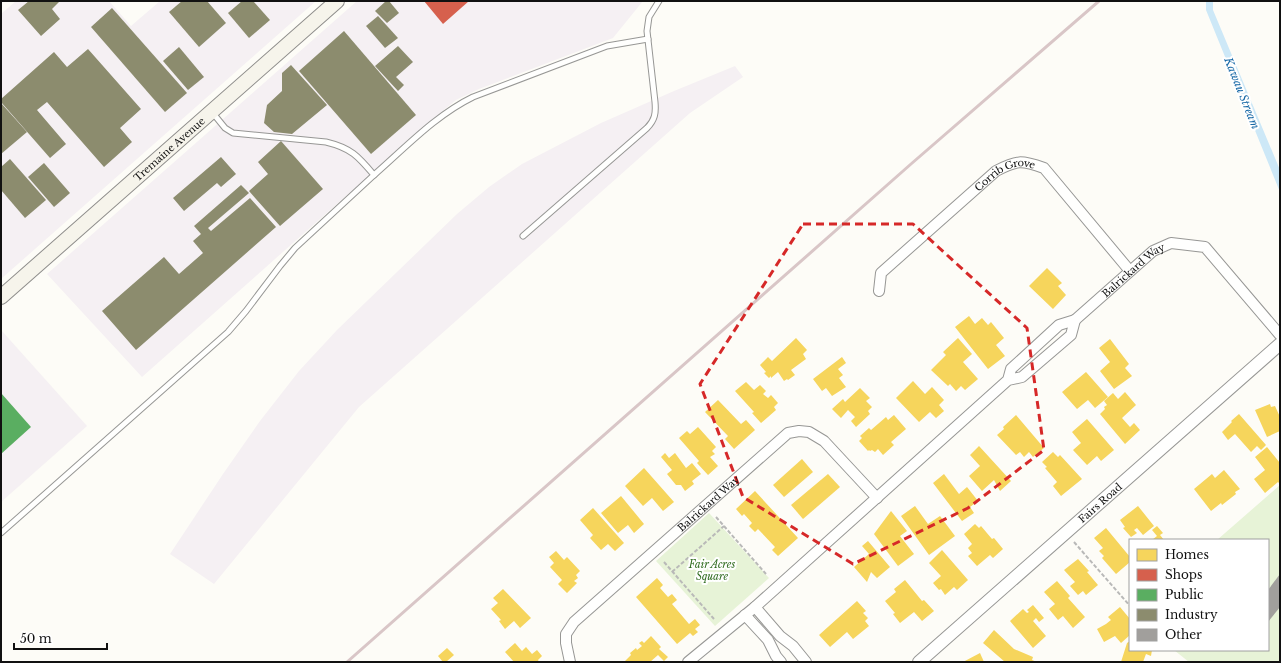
<svg xmlns="http://www.w3.org/2000/svg" width="1281" height="663" font-family="'Libre Baskerville',serif">
<style>
.industrial{fill:#f5f0f3}
.green{fill:#e7f3d7}
.water{fill:#cde8f7}
.homes{fill:#f6d55c}
.shops{fill:#d6604d}
.public{fill:#5aae61}
.industry{fill:#8c8c6e}
.building{fill:#a19f9c}
.lines{fill:none;stroke-linecap:round;stroke-linejoin:round}
.service-casing{stroke:#979795;stroke-width:7}
.minor-casing{stroke:#979795;stroke-width:12}
.tertiary-casing{stroke:#979795;stroke-width:14}
.secondary-casing{stroke:#8e8d8b;stroke-width:16}
.path{stroke:#b9b9b8;stroke-width:2;stroke-dasharray:4 2;stroke-linecap:butt}
.service{stroke:#fffffe;stroke-width:5}
.minor{stroke:#fffffe;stroke-width:10}
.tertiary{stroke:#fffffe;stroke-width:12}
.secondary{stroke:#f6f4eb;stroke-width:14}
.rail{stroke:#d9c6c7;stroke-width:3}
.marked{fill:none;stroke:#d62828;stroke-width:3;stroke-dasharray:8 5;stroke-linejoin:round}
.labels{text-anchor:middle;stroke-width:4;stroke-linejoin:round;paint-order:stroke}
.street-label{font-size:10px;fill:#111;stroke:#fff}
.park-label{font-size:10px;font-style:italic;fill:#2f6b1f;stroke:#fff}
.water-label{font-size:11px;font-style:italic;fill:#1768a6;stroke:#fff}
</style>
<rect width="100%" height="100%" fill="#fdfcf7"/>
<g class="industrial">
<polygon points="16,1 109,1 131,26 160,1 316,1 1,279 1,14"/>
<polygon points="357,1 643,1 613,38 479,89 456,100 434,118 142,377 47,274"/>
<polygon points="735,66 743,77 690,113 359,407 214,584 170,554 223,474 260,421 299,371 337,330 457,214 489,187 522,164 601,123 674,91"/>
<polygon points="1,330 87,426 1,502"/>
</g>
<g class="green">
<polygon points="1280,485 1280,662 1189,662 1174,650 1268,650 1268,540 1217,540"/>
<polygon points="709,513 769,578 715,626 656,561"/>
</g>
<polygon class="water" points="1206,1 1213,1 1213,10 1280,170 1280,192 1206,10"/>
<g class="homes">
<polygon points="1047,268 1062,283 1058,286 1066,295 1053,309 1029,286"/>
<polygon points="969,316 975,324 982,318 988,325 991,322 1004,338 996,345 1005,356 988,369 955,327"/>
<polygon points="796,338 807,350 803,354 806,359 791,370 795,375 788,380 787,379 784,381 778,372 771,378 771,376 769,378 764,373 766,372 760,365 768,357 772,361"/>
<polygon points="958,338 972,354 963,362 978,379 965,390 961,386 956,391 950,384 948,386 931,370 946,355 943,352"/>
<polygon points="1110,339 1129,364 1125,368 1132,376 1114,389 1100,371 1110,362 1099,348"/>
<polygon points="842,357 846,363 838,369 843,375 839,378 846,387 832,396 826,388 822,391 813,379"/>
<polygon points="1086,372 1108,397 1095,408 1088,400 1077,409 1062,392"/>
<polygon points="913,381 925,394 932,387 944,400 939,405 944,411 936,418 930,412 919,422 896,398"/>
<polygon points="746,382 754,390 760,385 766,391 763,394 768,398 771,395 778,403 774,407 776,410 761,423 752,413 754,412 735,391"/>
<polygon points="860,388 870,398 866,401 872,407 868,411 870,414 856,427 851,421 855,417 848,410 841,418 832,409 843,399 845,402"/>
<polygon points="1125,392 1136,405 1122,418 1130,427 1134,423 1140,430 1125,444 1100,414 1105,409 1104,407 1107,405 1104,401 1113,393 1118,399"/>
<polygon points="718,400 741,424 746,420 755,430 734,449 725,439 728,436 705,412"/>
<polygon points="1270,404 1271,407 1275,406 1280,417 1280,431 1267,437 1255,410"/>
<polygon points="1239,414 1266,445 1261,450 1257,446 1251,452 1235,434 1228,440 1222,432 1232,422 1231,421"/>
<polygon points="894,415 906,429 891,442 894,445 883,455 878,449 875,452 872,450 870,451 869,450 868,451 859,441 862,438 860,436 869,428 871,430 886,417 888,420"/>
<polygon points="1016,415 1044,448 1033,457 1029,452 1024,457 1020,452 1016,455 997,435 1004,429 1003,427"/>
<polygon points="1087,419 1114,450 1101,461 1097,456 1087,465 1073,450 1081,443 1072,432"/>
<polygon points="698,427 716,447 712,451 715,454 710,457 718,466 708,475 697,463 699,461 679,438 687,431 690,434"/>
<polygon points="979,446 1011,481 1000,491 994,480 982,491 969,476 980,466 970,455"/>
<polygon points="1267,447 1280,463 1280,484 1278,482 1265,493 1254,479 1265,470 1255,457"/>
<polygon points="1053,452 1058,457 1060,455 1082,479 1061,496 1053,486 1057,482 1045,468 1047,467 1042,462"/>
<polygon points="665,453 669,458 675,453 686,468 692,463 701,474 692,481 694,484 685,491 681,485 676,485 667,474 672,470 661,457"/>
<polygon points="802,459 813,472 784,497 773,485"/>
<polygon points="644,468 674,502 663,511 652,498 643,506 625,486"/>
<polygon points="1224,470 1240,489 1235,492 1236,494 1222,505 1221,503 1211,511 1194,489 1212,474 1215,478"/>
<polygon points="828,474 840,487 803,519 791,505"/>
<polygon points="944,474 959,494 967,487 978,501 970,507 974,513 962,521 933,483"/>
<polygon points="755,491 798,538 778,556 772,550 775,547 758,529 755,532 749,526 752,523 744,514 742,516 736,509"/>
<polygon points="621,496 644,524 634,533 628,525 618,533 601,513"/>
<polygon points="915,506 928,524 940,516 955,536 929,555 901,516"/>
<polygon points="1138,506 1154,526 1143,535 1137,528 1134,530 1137,533 1131,537 1123,528 1125,527 1120,520"/>
<polygon points="593,508 624,543 615,551 608,544 601,550 590,538 593,535 580,520"/>
<polygon points="891,511 907,531 900,536 914,554 898,566 874,534"/>
<polygon points="975,524 979,528 981,526 992,539 994,538 1003,549 993,558 990,555 977,566 968,556 972,553 968,548 972,544 964,534"/>
<polygon points="1157,526 1163,533 1160,535 1164,540 1152,540 1157,536 1152,530"/>
<polygon points="1106,528 1130,557 1130,562 1116,574 1102,558 1104,556 1099,551 1103,548 1094,538"/>
<polygon points="868,541 890,567 877,578 871,572 867,582 854,567 869,554 862,546"/>
<polygon points="942,550 968,580 957,590 954,587 945,595 941,589 939,590 933,583 941,576 929,563"/>
<polygon points="556,551 564,560 567,557 580,571 576,575 578,578 574,581 577,583 567,593 558,584 562,580 550,567 554,563 549,557"/>
<polygon points="1078,559 1089,571 1087,572 1098,585 1086,595 1083,591 1078,595 1070,586 1075,582 1064,570"/>
<polygon points="657,578 663,585 660,588 668,597 672,594 677,600 672,604 689,624 695,619 700,625 695,629 698,632 693,636 690,633 677,644 636,597"/>
<polygon points="905,580 922,601 924,600 934,611 922,621 914,612 900,623 893,614 895,613 885,601 896,592 894,589"/>
<polygon points="1057,581 1070,596 1068,598 1085,617 1073,628 1063,616 1058,620 1049,609 1055,604 1044,592"/>
<polygon points="503,589 531,618 520,628 514,621 505,629 499,621 501,620 491,609 498,603 493,598"/>
<polygon points="857,601 866,611 863,613 868,618 865,621 869,626 853,639 847,632 830,647 819,635"/>
<polygon points="1033,605 1044,618 1039,622 1036,618 1033,621 1046,636 1033,648 1010,621 1023,609 1027,613 1029,612 1027,610"/>
<polygon points="1120,607 1130,619 1130,635 1121,643 1115,636 1104,642 1097,629 1106,624 1111,620 1108,617"/>
<polygon points="994,630 1014,649 1033,657 1032,660 1037,662 1005,662 983,643"/>
<polygon points="651,636 661,647 659,649 668,657 664,661 658,655 650,662 624,662 631,655 630,653 636,648 637,650 642,646 639,643 642,641 644,643"/>
<polygon points="1130,641 1130,650 1152,650 1151,656 1146,654 1143,662 1121,662 1127,643"/>
<polygon points="515,643 522,651 526,647 532,654 537,650 542,656 538,660 539,662 514,662 505,652"/>
<polygon points="447,648 454,655 446,662 443,662 438,656"/>
<polygon points="980,653 984,662 963,662"/>
</g>
<polygon class="shops" points="424,1 469,1 443,24"/>
<polygon class="public" points="1,393 31,427 1,454"/>
<g class="industry">
<polygon points="29,1 60,1 52,9 60,19 41,36 18,10"/>
<polygon points="182,1 207,1 226,23 199,47 169,12"/>
<polygon points="242,1 253,1 270,20 249,38 228,13"/>
<polygon points="386,1 389,1 399,13 387,23 375,11"/>
<polygon points="112,8 187,93 165,112 91,27"/>
<polygon points="378,16 398,38 385,48 366,26"/>
<polygon points="344,31 416,115 371,154 299,71"/>
<polygon points="398,46 413,62 396,77 404,85 398,91 375,66"/>
<polygon points="179,47 204,77 188,90 163,61"/>
<polygon points="88,49 141,109 120,128 132,142 104,167 47,102 37,110 66,144 50,158 1,102 1,99 54,52 67,67"/>
<polygon points="291,65 327,105 292,134 274,132 264,123 267,105 282,91 282,73"/>
<polygon points="1,103 27,132 1,154"/>
<polygon points="281,141 323,189 280,226 249,191 268,174 258,162"/>
<polygon points="221,157 236,174 221,187 217,183 184,211 173,198"/>
<polygon points="10,159 46,200 25,218 1,190 1,167"/>
<polygon points="44,163 70,193 54,207 28,177"/>
<polygon points="241,185 249,193 208,228 211,231 250,198 276,227 136,350 102,311 164,257 179,274 203,253 193,241 201,234 194,226"/>
</g>
<polygon class="building" points="1280,574 1280,607 1268,622 1268,590"/>
<g class="lines">
<defs>
<g id="service">
<path d="M374,175C406,147 436,115 473,97L607,46L648,39"/>
<path d="M523,236L647,128C655,120 656,113 655,102L647,31L649,17L659,1"/>
<path d="M1,533L228,332L246,311L280,266L295,248L374,175C358,156 351,148 326,142L233,133L225,128L212,112"/>
</g>
<g id="minor">
<path id="s1" d="M879,291L881,273L996,171C1017,160 1021,160 1044,168L1130,271"/>
<path id="s2" d="M1075,320L1153,251L1171,243L1205,247L1280,335"/>
<polyline points="755,607 780,636 793,646 806,662"/>
<polyline points="745,615 768,640 776,656 781,662"/>
<path id="s3" d="M570,662L566,643V634L574,622L788,433L799,431L809,432L824,441L877,498"/>
<polyline points="688,662 755,607 1008,380 1022,377 1071,335 1075,320 1059,325 1011,369 1008,380"/>
</g>
<g id="tertiary">
<path id="s4" d="M919,662L1280,344"/>
</g>
<g id="secondary">
<path id="s5" d="M1,297L337,1"/>
</g>
</defs>
<use href="#service" class="service-casing"/>
<use href="#minor" class="minor-casing"/>
<use href="#tertiary" class="tertiary-casing"/>
<use href="#secondary" class="secondary-casing"/>
<g class="path">
<polyline points="716,517 766,574"/>
<polyline points="1074,542 1130,606"/>
<polyline points="664,562 714,619"/>
<polyline points="672,572 724,526"/>
</g>
<use href="#service" class="service"/>
<use href="#minor" class="minor"/>
<use href="#tertiary" class="tertiary"/>
<use href="#secondary" class="secondary"/>
<polyline class="rail" points="347,662 911,164 1099,1"/>
</g>
<path class="marked" d="M803,224H913L1027,328L1044,450L968,508L853,564L743,497L700,384Z"/>
<g class="labels">
<g class="street-label">
<text dy="4" stroke="none"><textPath href="#s5" startOffset="224">Tremaine Avenue</textPath></text>
<text dy="4" stroke="none"><textPath href="#s1" startOffset="179">Corrib Grove</textPath></text>
<text dy="4" stroke="none"><textPath href="#s2" startOffset="77">Balrickard Way</textPath></text>
<text dy="4" stroke="none"><textPath href="#s4" startOffset="241">Fairs Road</textPath></text>
<text dy="4" stroke="none"><textPath href="#s3" startOffset="222">Balrickard Way</textPath></text>
</g>
<g class="park-label">
<text x="712" y="568">Fair Acres<tspan x="712" dy="12">Square</tspan></text>
</g>
<g class="water-label">
<text transform="translate(1242 93) rotate(68)" y="4">Kawau Stream</text>
</g>
</g>
<rect width="1281" height="663" fill="none" stroke="#111111" stroke-width="4"/>
<rect x="1129" y="539" width="140" height="112" fill="#ffffff" stroke="#a0a0a0"/>
<rect x="1137" y="549" width="20" height="12" fill="#f6d55c" stroke="#a0a0a0"/>
<text x="1165" y="559" font-size="12" fill="#111111">Homes</text>
<rect x="1137" y="569" width="20" height="12" fill="#d6604d" stroke="#a0a0a0"/>
<text x="1165" y="579" font-size="12" fill="#111111">Shops</text>
<rect x="1137" y="589" width="20" height="12" fill="#5aae61" stroke="#a0a0a0"/>
<text x="1165" y="599" font-size="12" fill="#111111">Public</text>
<rect x="1137" y="609" width="20" height="12" fill="#8c8c6e" stroke="#a0a0a0"/>
<text x="1165" y="619" font-size="12" fill="#111111">Industry</text>
<rect x="1137" y="629" width="20" height="12" fill="#a19f9c" stroke="#a0a0a0"/>
<text x="1165" y="639" font-size="12" fill="#111111">Other</text>
<path d="M14 643v6h93v-6" fill="none" stroke="#111111" stroke-width="2"/>
<text x="20" y="643" font-size="12" fill="#111111" stroke="#ffffff" stroke-width="3" paint-order="stroke">50 m</text>
</svg>
